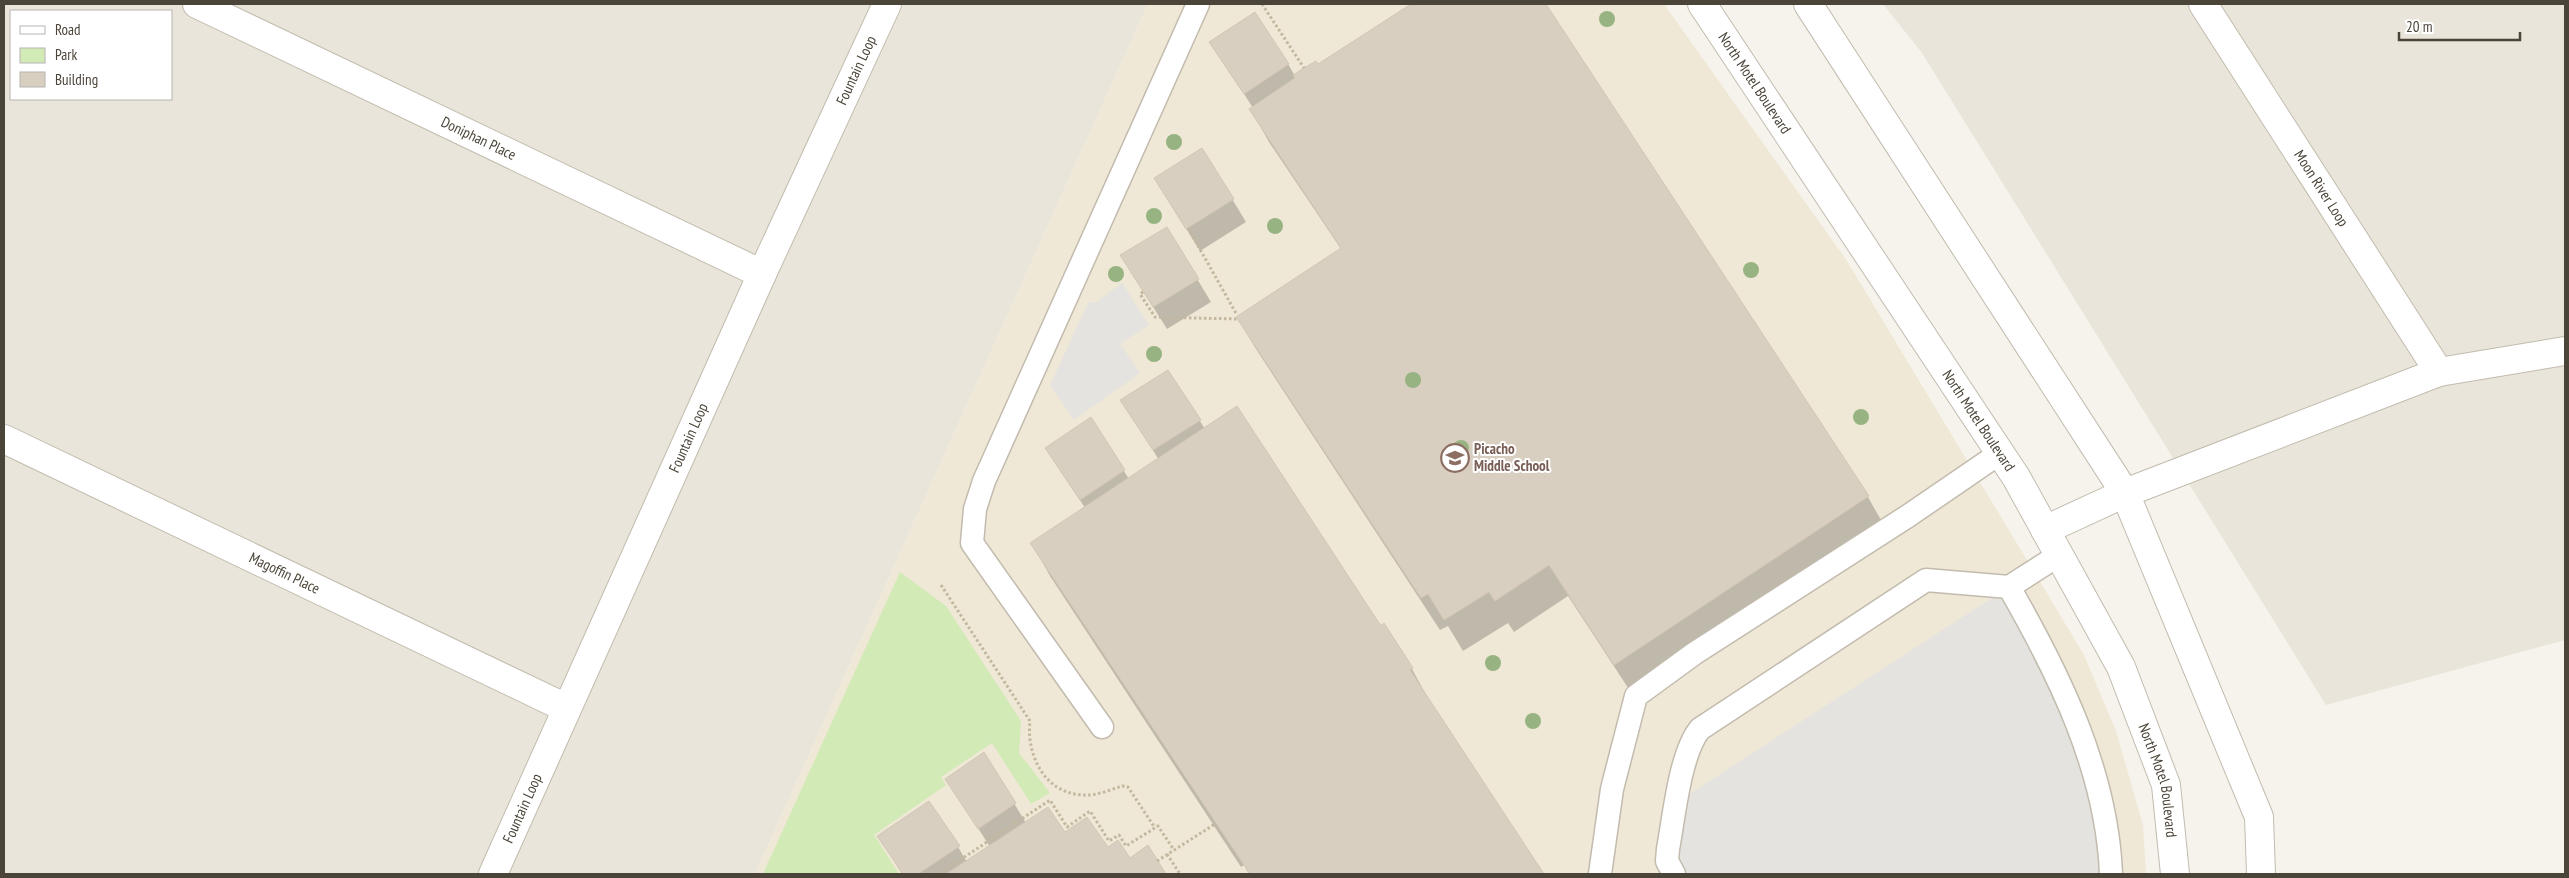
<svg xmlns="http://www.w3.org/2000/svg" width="2569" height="878" font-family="'PT Sans Narrow',sans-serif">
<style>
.residential{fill:#eae5da;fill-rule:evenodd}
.education{fill:#efe8d6}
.green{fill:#d2eab5}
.parking{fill:#e5e3e0}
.shadow{fill:#0003}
.building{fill:#d8cfc1;stroke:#d3c7b4}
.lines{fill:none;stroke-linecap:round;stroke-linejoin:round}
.service-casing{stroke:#c2bbae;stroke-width:25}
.minor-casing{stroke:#c2bbae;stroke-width:30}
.tertiary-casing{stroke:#c2bbae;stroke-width:30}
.path{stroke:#c4b79f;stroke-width:3;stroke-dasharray:2.5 2.5;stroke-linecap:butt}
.service{stroke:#fff;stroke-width:22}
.minor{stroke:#fff;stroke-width:28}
.tertiary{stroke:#fff;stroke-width:28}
.tree{fill:#97b381}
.labels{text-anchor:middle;stroke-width:4;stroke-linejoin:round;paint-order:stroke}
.street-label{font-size:15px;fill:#4b4439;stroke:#fff}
.education-label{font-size:15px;font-weight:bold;fill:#785e54;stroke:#fff;text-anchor:start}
</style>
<rect width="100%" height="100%" fill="#f6f3ec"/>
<g class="residential">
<path d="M4,4H1148L755,874H4ZM11,11H171V99H11Z"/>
<polygon points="1883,4 2565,4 2565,640 2326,705 1922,53"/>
</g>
<polygon class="education" points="1148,4 1664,4 1847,261 2084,655 2116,731 2143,825 2146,874 755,874"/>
<polygon class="green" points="900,572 946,606 1021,721 1019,753 1050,793 1031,804 992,743 941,777 946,785 874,835 899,874 763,874"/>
<g class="parking">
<polygon points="1122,283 1149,325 1120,344 1140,373 1074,420 1050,385 1089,301 1095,303"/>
<polygon points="2009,587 2088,752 2108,874 1675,874 1677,802"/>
</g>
<g class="shadow">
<polygon points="1413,4 1545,4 1868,497 1886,529 1634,697 1568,596 1514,632 1508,623 1463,651 1448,626 1440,630 1256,349 1237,317 1341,249 1269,142 1251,110 1253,108 1211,42 1288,64 1295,76 1318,66"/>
<polygon points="1202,149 1246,222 1200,251 1169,201"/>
<polygon points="1167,229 1211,302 1167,329 1135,278"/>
<polygon points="1168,371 1205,429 1380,627 1412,669 1430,702 1542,874 1249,874 1244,865 1241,867 1050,576 1032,543 1085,508 1047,448 1091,419 1129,479 1159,460 1122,400"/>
<polygon points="984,754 1026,823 1065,834 1130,859 1148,847 1164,874 902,874 879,836 958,847 967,862 990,847 947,779"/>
</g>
<g class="building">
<polygon points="1411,4 1546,4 1869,496 1614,665 1549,565 1495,601 1489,592 1444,620 1428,594 1421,598 1236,317 1341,248 1249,109 1295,78 1293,75 1304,68 1316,61 1318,64"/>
<polygon points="1255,12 1289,64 1244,94 1209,42"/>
<polygon points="1202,148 1234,199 1186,229 1154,178"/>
<polygon points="1167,227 1199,279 1153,307 1120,255"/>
<polygon points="1168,370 1201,420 1153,450 1120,400"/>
<polygon points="1237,406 1381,626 1384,623 1413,668 1410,670 1544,874 1250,874 1030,543"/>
<polygon points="1091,417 1125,470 1080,500 1045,448"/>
<polygon points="984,752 1016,803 978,829 945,779"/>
<polygon points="929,801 960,846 918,874 903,874 877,836"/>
<polygon points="1048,807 1065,832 1087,817 1108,847 1118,840 1130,858 1148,845 1166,874 946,874"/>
</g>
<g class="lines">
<defs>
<g id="service">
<path d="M2009,587C2059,674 2107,771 2111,874"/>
<polyline points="1102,727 972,543 975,509 984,481 1198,4"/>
<polyline points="1600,874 1612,789 1636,696 1695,653 1908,516 2000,453"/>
<path d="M1674,874L1667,861L1668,849C1674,817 1680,753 1700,729L1926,580L2009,587L2059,555"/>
</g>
<g id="minor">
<path id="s1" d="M197,4L762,274"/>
<path id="s2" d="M2203,4L2439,372"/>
<path id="s3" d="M4,439L566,708"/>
<polyline points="2045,530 2125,493 2439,372 2565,351"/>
<path id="s4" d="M493,874L762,274L887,4"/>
</g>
<g id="tertiary">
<path id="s5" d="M1702,4L2016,477L2121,667L2166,785L2175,874"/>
<polyline points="1808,4 2125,493 2259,817 2261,874"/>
</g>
</defs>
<use href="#service" class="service-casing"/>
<use href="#minor" class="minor-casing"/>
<use href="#tertiary" class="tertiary-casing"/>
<g class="path">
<polyline points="1262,4 1304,68"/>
<polyline points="1188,228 1237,315"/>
<polyline points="1143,292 1140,294 1155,317 1237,319"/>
<path d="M941,585L1030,721C1026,755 1045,795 1085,795C1097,796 1111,789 1123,786L1128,787L1155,828"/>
<polyline points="1167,854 1180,874"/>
<polyline points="1157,861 1215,824"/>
<polyline points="939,874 1050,800 1067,827 1090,811 1109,841 1119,835 1126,846 1158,826 1174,850"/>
</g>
<use href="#service" class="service"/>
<use href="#minor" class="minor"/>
<use href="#tertiary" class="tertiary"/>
</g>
<g class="tree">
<circle cx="1607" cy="19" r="8"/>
<circle cx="1174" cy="142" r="8"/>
<circle cx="1154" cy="216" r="8"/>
<circle cx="1275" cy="226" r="8"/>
<circle cx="1751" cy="270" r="8"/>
<circle cx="1116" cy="274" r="8"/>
<circle cx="1154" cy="354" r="8"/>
<circle cx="1413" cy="380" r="8"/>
<circle cx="1861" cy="417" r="8"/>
<circle cx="1461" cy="448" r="8"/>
<circle cx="1493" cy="663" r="8"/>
<circle cx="1533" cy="721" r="8"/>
</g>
<defs>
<symbol id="school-ring" viewBox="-11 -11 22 22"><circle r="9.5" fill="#fff" stroke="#8d6e63" stroke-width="1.5"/><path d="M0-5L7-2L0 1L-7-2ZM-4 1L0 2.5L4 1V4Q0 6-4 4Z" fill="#8d6e63"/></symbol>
</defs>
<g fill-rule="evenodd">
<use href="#school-ring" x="1439" y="442" width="32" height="32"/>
</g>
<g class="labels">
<g class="street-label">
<text dy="5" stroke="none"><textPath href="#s4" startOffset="882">Fountain Loop</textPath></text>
<text dy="5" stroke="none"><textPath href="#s5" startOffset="95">North Motel Boulevard</textPath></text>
<text dy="5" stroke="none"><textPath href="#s1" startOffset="312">Doniphan Place</textPath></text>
<text dy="5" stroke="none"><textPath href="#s2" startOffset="219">Moon River Loop</textPath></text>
<text dy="5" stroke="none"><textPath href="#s5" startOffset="500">North Motel Boulevard</textPath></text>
<text dy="5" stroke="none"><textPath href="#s4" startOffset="478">Fountain Loop</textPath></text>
<text dy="5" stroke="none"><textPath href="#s3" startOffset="311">Magoffin Place</textPath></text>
<text dy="5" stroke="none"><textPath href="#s5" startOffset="905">North Motel Boulevard</textPath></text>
<text dy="5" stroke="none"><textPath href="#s4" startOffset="72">Fountain Loop</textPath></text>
</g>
<g class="education-label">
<text x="1474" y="454">Picacho<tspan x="1474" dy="17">Middle School</tspan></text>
</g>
</g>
<rect width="2569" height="878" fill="none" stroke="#4b4439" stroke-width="10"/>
<rect x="10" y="10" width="162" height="90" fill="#ffffff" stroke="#b7b4b0"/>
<rect x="20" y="26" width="25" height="8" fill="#ffffff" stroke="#b7b4b0"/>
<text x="55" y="35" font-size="15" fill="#4b4439">Road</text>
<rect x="20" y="48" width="25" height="15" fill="#d2eab5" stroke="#b7b4b0"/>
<text x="55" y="60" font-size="15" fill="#4b4439">Park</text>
<rect x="20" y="72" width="25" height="15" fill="#d8cfc1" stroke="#b7b4b0"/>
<text x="55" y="85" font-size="15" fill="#4b4439">Building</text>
<path d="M2399 32v8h121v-8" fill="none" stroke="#4b4439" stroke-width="2.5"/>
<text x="2406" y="32" font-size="15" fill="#4b4439" stroke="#ffffff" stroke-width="4" paint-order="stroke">20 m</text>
</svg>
